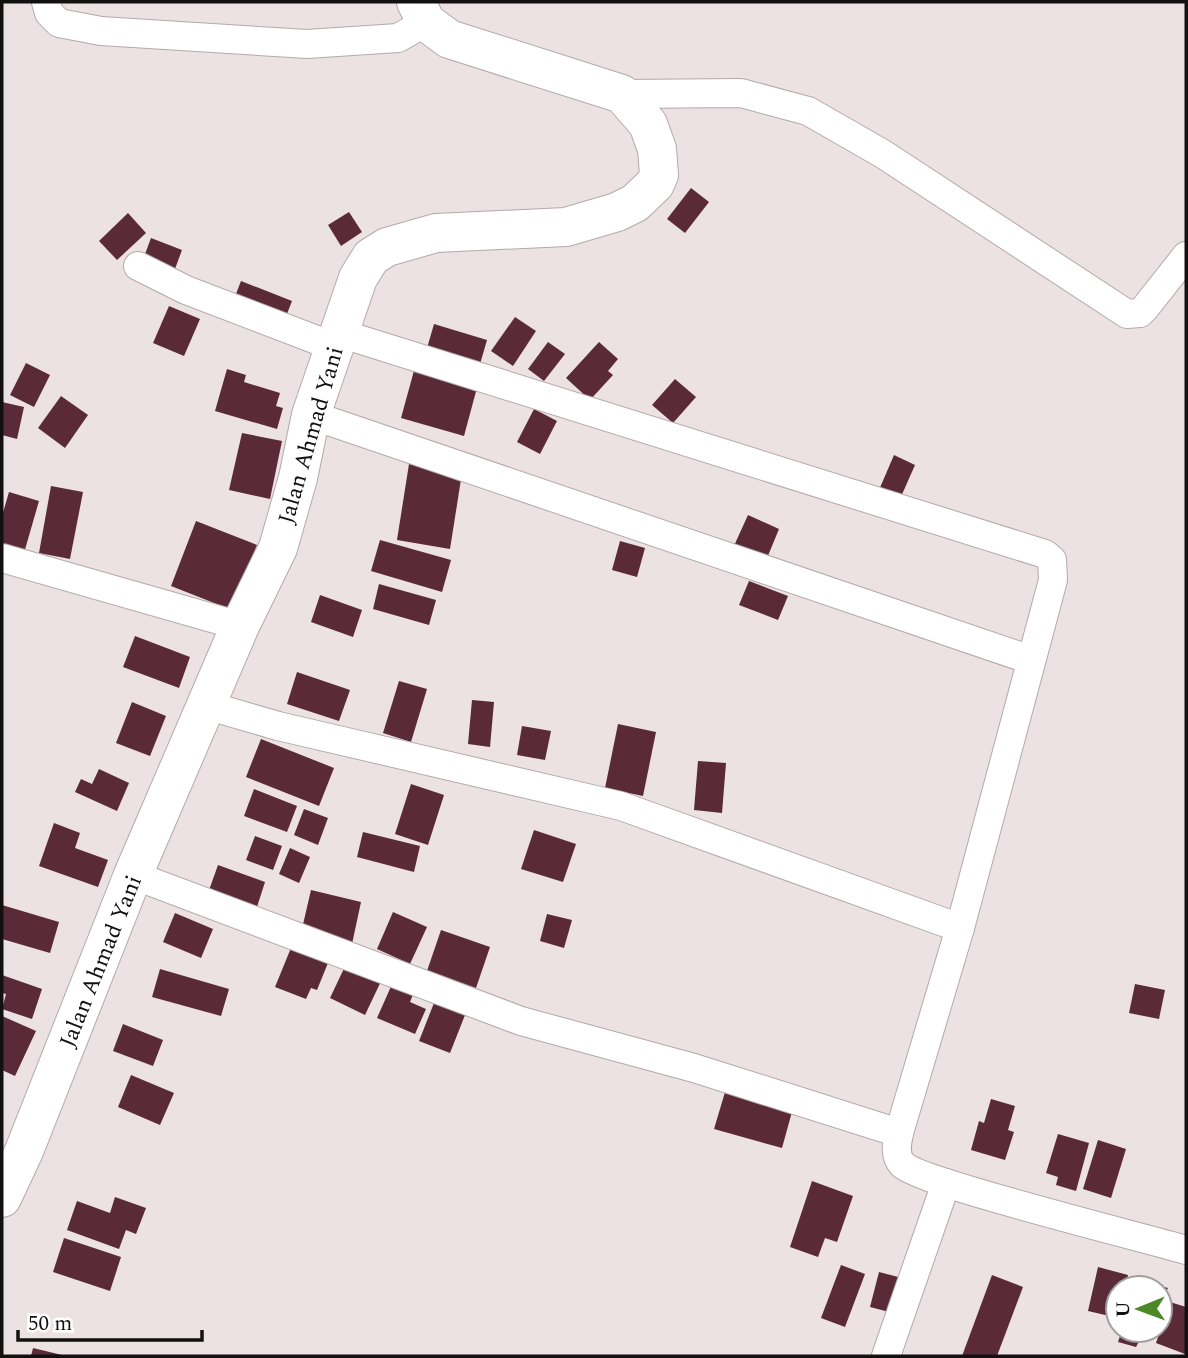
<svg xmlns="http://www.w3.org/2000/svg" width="1188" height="1358" font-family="Spectral,serif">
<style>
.building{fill:#5a2a39}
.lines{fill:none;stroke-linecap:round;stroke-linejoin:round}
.minor-casing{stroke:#b3a9ab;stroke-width:30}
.trunk-casing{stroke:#b3a9ab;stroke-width:40}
.minor{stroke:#fff;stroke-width:28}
.trunk{stroke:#fff;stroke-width:38}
.labels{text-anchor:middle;stroke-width:7;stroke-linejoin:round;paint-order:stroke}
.street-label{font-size:23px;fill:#131011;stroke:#fff}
</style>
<rect width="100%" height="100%" fill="#ece1e3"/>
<g class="building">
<polygon points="691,188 709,202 685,233 667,219"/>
<polygon points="349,212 362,232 341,246 328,225"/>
<polygon points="128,213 146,233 117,260 99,241"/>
<polygon points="151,238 182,250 169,285 138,273"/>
<polygon points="241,281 292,301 280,332 229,312"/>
<polygon points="169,306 200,319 184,356 153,343"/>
<polygon points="515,317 536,331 513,366 491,351"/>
<polygon points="434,324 487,340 478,371 425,355"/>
<polygon points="548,342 565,354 544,381 528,369"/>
<polygon points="599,342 618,359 608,371 613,375 590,400 566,378"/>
<polygon points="26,363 50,375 34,407 10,395"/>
<polygon points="415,367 478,384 464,436 401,418"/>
<polygon points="227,369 246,375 244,382 280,393 276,406 283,408 277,429 215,411"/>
<polygon points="675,379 696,397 673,423 652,405"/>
<polygon points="61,396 88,415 65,448 38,428"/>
<polygon points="2,402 24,407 17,439 2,435"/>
<polygon points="534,409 557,421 540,454 517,442"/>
<polygon points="242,433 282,441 270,499 229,490"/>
<polygon points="894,455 915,465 900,499 879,490"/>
<polygon points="409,464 462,473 450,549 397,540"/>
<polygon points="51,486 83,492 70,559 39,553"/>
<polygon points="9,492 39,501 24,553 2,546 2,516"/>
<polygon points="748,515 779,529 765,563 733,548"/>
<polygon points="196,521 257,545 232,610 171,586"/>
<polygon points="380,540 451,560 442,592 371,571"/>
<polygon points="620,541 645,548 637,577 612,570"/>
<polygon points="749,581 788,596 778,620 739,605"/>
<polygon points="379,584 436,600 429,625 373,609"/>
<polygon points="320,595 362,610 353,637 311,622"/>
<polygon points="135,636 190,657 179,688 123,667"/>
<polygon points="297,672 350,690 339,721 287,704"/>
<polygon points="399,681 427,689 411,742 383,733"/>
<polygon points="472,700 494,702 490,747 468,744"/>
<polygon points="132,702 166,716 150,756 116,743"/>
<polygon points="618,724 656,732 643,796 605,788"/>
<polygon points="522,726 551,731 545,760 517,755"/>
<polygon points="261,739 334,768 319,806 246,777"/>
<polygon points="698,761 726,763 722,813 694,810"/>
<polygon points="99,769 129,783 117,811 75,792 81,779 92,784"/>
<polygon points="411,784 444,795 428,845 395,834"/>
<polygon points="254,789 297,806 287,832 244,816"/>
<polygon points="304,809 328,818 318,845 294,835"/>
<polygon points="54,823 80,833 75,848 108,860 98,887 39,866"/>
<polygon points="534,830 576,844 563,882 521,869"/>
<polygon points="363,832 420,846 414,872 357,857"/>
<polygon points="255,836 282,846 273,870 246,860"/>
<polygon points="290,848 310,857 299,883 279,874"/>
<polygon points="218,865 265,882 256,910 208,893"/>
<polygon points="311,890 361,902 352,944 301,933"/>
<polygon points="2,905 59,922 50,953 2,939"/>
<polygon points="393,912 427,927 410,964 377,949"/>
<polygon points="175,913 213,929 201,958 163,942"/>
<polygon points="547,914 572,920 564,948 540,941"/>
<polygon points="441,930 490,947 476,988 427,971"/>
<polygon points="293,943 330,958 317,990 311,988 306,999 275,987"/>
<polygon points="348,960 383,977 365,1015 330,998"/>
<polygon points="160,969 229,989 221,1016 152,997"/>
<polygon points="2,975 42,989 32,1019 2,1009 6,994 2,993"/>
<polygon points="393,982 414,992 410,1002 426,1009 415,1034 377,1018"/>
<polygon points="1135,984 1165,990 1159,1019 1129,1013"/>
<polygon points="436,998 467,1010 450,1053 419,1041"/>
<polygon points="2,1016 36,1031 15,1076 2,1070"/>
<polygon points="123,1024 163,1040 153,1066 113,1051"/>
<polygon points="131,1075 174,1093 160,1125 118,1107"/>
<polygon points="728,1082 795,1101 782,1148 714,1129"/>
<polygon points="991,1099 1015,1106 1008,1130 1014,1132 1005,1160 971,1150 979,1121 984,1123"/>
<polygon points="1058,1134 1089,1143 1076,1191 1056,1185 1058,1177 1046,1173"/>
<polygon points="1098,1140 1126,1149 1111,1198 1083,1189"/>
<polygon points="812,1181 853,1196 837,1242 825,1238 818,1257 790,1247"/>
<polygon points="115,1197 146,1208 136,1234 126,1230 119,1249 67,1230 77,1201 110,1213"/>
<polygon points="64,1238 121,1257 110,1291 53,1272"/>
<polygon points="841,1265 865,1274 845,1327 821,1318"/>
<polygon points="1098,1267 1128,1275 1125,1288 1118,1288 1118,1318 1088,1311"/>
<polygon points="879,1272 906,1279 897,1314 870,1307"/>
<polygon points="992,1275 1023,1287 997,1356 962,1356"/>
<polygon points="1136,1279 1168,1288 1160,1302 1160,1288 1133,1288"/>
<polygon points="1170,1302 1186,1307 1185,1354 1156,1343"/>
<polygon points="1122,1330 1145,1330 1136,1347 1118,1342"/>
<polygon points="33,1348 62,1355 62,1356 31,1356"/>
</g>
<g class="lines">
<defs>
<g id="minor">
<polyline points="46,2 49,13 59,23 101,31 307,44 398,38 426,22"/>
<polyline points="622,94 741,93 808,111 883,154 1127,314 1140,313 1145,308 1186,256"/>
<polyline points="138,266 186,290 335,347"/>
<path d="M339,333L1045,554L1052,560L1053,580L960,928L899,1133C897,1143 894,1155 902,1164C918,1182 1146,1238 1186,1250"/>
<polyline points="311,415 1031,660"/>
<polyline points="2,558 240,626"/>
<polyline points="206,705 278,726 621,806 960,928"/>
<polyline points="133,875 521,1021 694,1068 899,1133"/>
<polyline points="886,1356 946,1183"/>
</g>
<polyline id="trunk" points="2,1198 24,1151 133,875 240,626 278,548 298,478 311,415 358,278 371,257 387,247 436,233 566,227 617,212 635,203 655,184 659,175 657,149 648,124 622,94 449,39 426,22 416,2"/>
</defs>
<use href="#minor" class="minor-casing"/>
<use href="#trunk" class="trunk-casing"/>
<use href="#minor" class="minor"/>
<use href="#trunk" class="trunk"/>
</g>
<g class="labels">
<g class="street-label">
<text transform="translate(310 435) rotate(-74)" y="8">Jalan Ahmad Yani</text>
<text transform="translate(100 961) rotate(-68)" y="8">Jalan Ahmad Yani</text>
</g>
</g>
<rect width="1188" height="1358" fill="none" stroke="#131011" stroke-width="7"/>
<g transform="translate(1139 1309) rotate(269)"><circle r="33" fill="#ffffff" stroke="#a19fa0" stroke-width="2"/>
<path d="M0-5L12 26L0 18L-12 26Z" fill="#4a8828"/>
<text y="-10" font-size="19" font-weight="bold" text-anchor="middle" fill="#131011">U</text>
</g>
<path d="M18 1330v10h184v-10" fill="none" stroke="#131011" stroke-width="3.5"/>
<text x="28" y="1330" font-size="21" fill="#131011" stroke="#ffffff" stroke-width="5" paint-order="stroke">50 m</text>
</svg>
